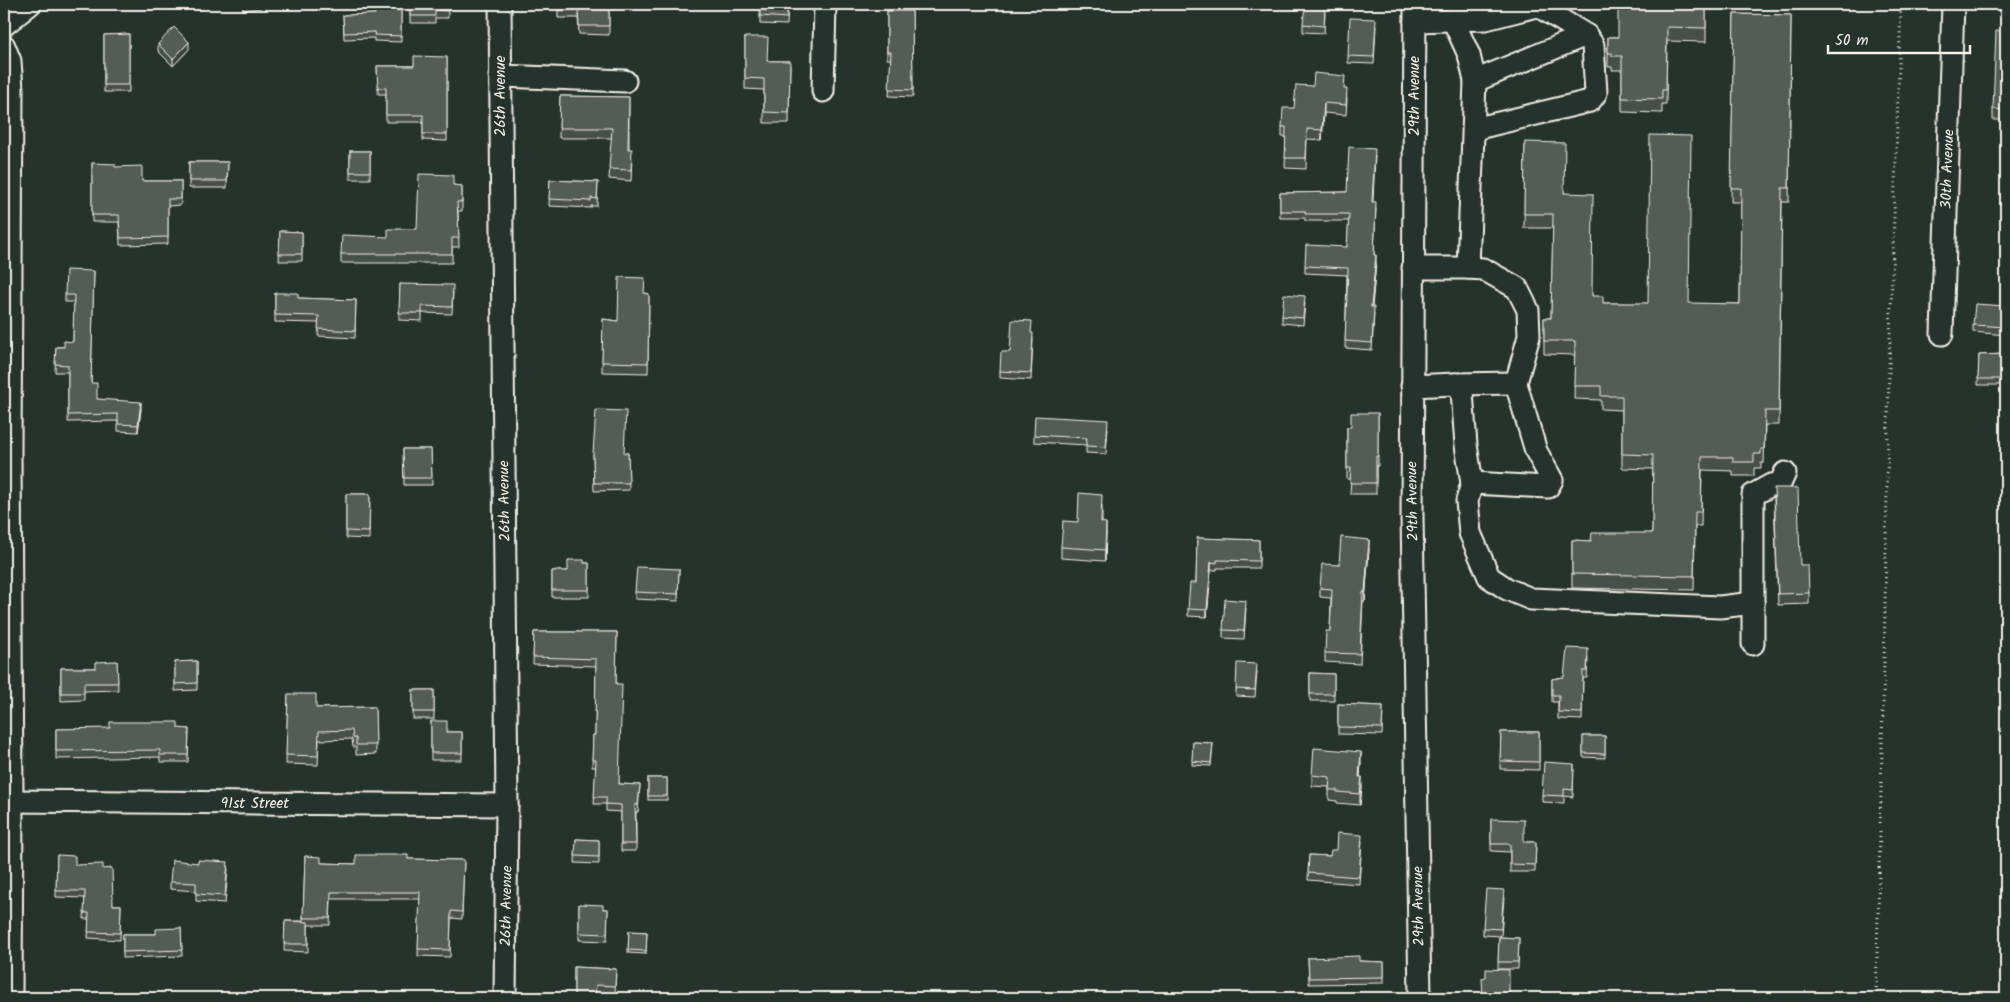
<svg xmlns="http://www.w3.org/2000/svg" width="2010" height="1002" font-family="Kalam,sans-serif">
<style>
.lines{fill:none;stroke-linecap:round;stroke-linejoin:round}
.minor-casing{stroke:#f4f1e8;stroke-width:25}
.path{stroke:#f4f1e8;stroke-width:3;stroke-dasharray:1 4;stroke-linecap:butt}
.minor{stroke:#26332d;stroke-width:21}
.wall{fill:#474f49;stroke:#f4f1e8}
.shaded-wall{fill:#39403c;stroke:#f4f1e8}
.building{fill:#525c55;stroke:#f4f1e8}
.labels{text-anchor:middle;stroke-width:4.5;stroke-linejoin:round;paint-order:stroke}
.street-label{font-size:15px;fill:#f4f1e8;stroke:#26332d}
</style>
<rect width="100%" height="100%" fill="#26332d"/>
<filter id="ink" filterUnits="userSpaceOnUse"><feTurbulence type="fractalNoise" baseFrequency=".02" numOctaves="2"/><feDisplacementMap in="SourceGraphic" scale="10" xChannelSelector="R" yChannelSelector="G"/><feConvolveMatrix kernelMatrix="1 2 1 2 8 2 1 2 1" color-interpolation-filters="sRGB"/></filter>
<g filter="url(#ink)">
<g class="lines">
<defs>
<g id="minor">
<polyline points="500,4 507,805 505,998"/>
<polyline points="1415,4 1412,516 1420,998"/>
<polyline points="1415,21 1486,19 1544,4"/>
<polyline points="4,25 30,4"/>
<polyline points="4,46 10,61 12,89 10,451 12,801 11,998"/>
<polyline points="500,76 625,81"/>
<polyline points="1475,81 1586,35"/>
<polyline points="823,91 825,4"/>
<polyline points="1474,129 1590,101 1596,93 1593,45 1586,35 1538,6"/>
<polyline points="1413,268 1468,268 1475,81 1469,55 1453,20"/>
<polyline points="1468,268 1483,269 1517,288 1528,310 1529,336 1516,383 1517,387 1536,451 1552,480 1548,487 1472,483"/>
<polyline points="1942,334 1953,4"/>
<polyline points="1455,384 1516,383"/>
<polyline points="1412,386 1455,384 1462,392 1466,445 1472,483 1467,501 1470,533 1489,577 1507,589 1531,599 1720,607 1753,603"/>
<polyline points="1753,644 1753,495 1771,485 1780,484 1785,473"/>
<polyline points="4,801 507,805"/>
</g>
</defs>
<use href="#minor" class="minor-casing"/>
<polyline class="path" points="1876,998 1884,664 1889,368 1901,4"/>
<use href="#minor" class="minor"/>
</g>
<g class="wall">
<rect x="168" y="4" width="34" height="5"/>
<polygon points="242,4 261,4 261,8 243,10"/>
<polygon points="410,4 448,4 448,18 435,18 435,23 410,23"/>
<polygon points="558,4 609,4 609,35 579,34 578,18 558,18"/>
<polygon points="760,4 788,4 787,25 760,24"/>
<polygon points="1706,4 1706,42 1667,41 1666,104 1662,104 1662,113 1622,112 1622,70 1612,70 1612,67 1608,67 1608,37 1618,37"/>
<polygon points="401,10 401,42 374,41 374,38 344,39 343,15 375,14"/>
<polygon points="887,11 912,11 913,97 889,96 891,59 887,59"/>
<polygon points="1325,12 1324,33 1303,32 1303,24"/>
<polygon points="1734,14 1791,15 1789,202 1782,202 1779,425 1765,425 1764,463 1761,463 1761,468 1754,468 1754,476 1733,476 1733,471 1702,470 1701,526 1695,526 1694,590 1572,588 1572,540 1591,541 1652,533 1653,469 1622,468 1622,410 1601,409 1601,400 1574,399 1575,355 1544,354 1544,318 1551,318 1553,228 1524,228 1525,142 1565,193 1592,296 1603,303 1740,304 1741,202 1731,202"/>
<polygon points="1376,26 1374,64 1348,63 1348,56"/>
<polygon points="2006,31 2006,120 1993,120 1993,109"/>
<polygon points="129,34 129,92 104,92 104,35"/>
<polygon points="745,37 768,61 790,61 789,123 764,123 764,90 745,89"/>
<polygon points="158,44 189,49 173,66 158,51"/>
<polygon points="447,57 447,141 423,140 423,122 386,122 386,94 378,94 377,66 414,66"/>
<polygon points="1345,89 1347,99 1346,115 1324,113 1322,140 1307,139 1306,169 1285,168 1286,137 1282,137 1282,127 1294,108"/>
<polygon points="560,96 629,97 629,149 632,159 631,181 609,179 612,138 559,138"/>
<rect x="350" y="151" width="20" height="28"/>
<polygon points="1375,156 1373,202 1376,209 1374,255 1376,262 1372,307 1374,314 1372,350 1345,348 1347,275 1305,273 1305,266 1347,247 1349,221 1305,221 1305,218 1280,218 1280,193 1347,192"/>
<polygon points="189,162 228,162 227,188 189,188"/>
<polygon points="92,163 115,167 142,181 181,181 181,205 168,206 168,244 120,245 119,222 92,222"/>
<polygon points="550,180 598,182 597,206 591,206 591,208 549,206"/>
<polygon points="453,185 462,186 462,211 458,211 459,247 452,247 452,263 341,263 341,254 388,237 417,229"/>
<polygon points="280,231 302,232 302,261 279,261"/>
<polygon points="94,271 91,383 97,399 141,409 138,432 118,431 118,421 68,422 68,372 55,372 56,347 64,347 73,342 74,302 65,302 65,295"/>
<polygon points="400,284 453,292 452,314 422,313 422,321 399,320"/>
<polygon points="275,293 298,298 356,300 355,338 318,336 319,323 275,322"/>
<polygon points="645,293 649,294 648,373 602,372 603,319 618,321"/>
<polygon points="1305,303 1303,325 1282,323 1282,316"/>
<polygon points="2006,306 2006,335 1973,332 1973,325"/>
<polygon points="1032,333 1033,340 1031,380 1000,378 1000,371 1010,352"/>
<polygon points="2006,354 2006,385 1978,385 1979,355"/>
<polygon points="1378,413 1378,466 1376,466 1376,494 1350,494 1351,479 1347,479 1347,427 1351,427"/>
<polygon points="1108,428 1106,454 1086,453 1086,445 1034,442 1034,435"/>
<polygon points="403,449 431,449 432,485 404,485"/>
<polygon points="628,453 629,490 594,491 593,454"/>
<polygon points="346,494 370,494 369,539 346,538"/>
<polygon points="1774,499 1800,565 1809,593 1809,604 1778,605"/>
<polygon points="1102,505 1102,523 1106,533 1105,561 1061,558 1061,547 1078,522"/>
<polygon points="1197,538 1259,540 1259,568 1217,568 1217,570 1211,570 1207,617 1188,616 1188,609 1196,583"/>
<polygon points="1369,549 1365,601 1363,601 1360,664 1325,662 1325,653 1330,631 1331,598 1320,597 1320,588 1339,565"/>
<polygon points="584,563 589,563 589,597 552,597 552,571 568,571"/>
<polygon points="679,569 678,601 635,599 635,592"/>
<polygon points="1246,608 1244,639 1223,638 1223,630"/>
<polygon points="534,632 617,632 616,684 619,784 640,785 638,812 636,812 636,851 621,851 621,812 606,811 606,804 594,804 596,767 592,767 593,735 595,735 596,666 533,664"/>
<polygon points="1588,657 1587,678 1583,678 1582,720 1558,719 1558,702 1552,702 1552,679 1564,677"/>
<polygon points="117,661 118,690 84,691 84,700 61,701 61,668 96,668"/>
<polygon points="197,661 197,690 175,691 175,662"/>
<polygon points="1257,671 1255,697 1236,696 1236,689"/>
<polygon points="1310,673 1334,674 1334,701 1310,701"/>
<rect x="413" y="690" width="21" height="29"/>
<polygon points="288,694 316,708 375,707 376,754 356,755 356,747 353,747 352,739 319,740 318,765 286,764"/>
<polygon points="1338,704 1383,706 1382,735 1338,734"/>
<polygon points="431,721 447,732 462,732 462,760 431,760"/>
<polygon points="56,729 189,729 188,762 160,762 160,757 56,759"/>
<polygon points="1501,732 1539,732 1539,770 1500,769"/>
<polygon points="1583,736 1605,736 1605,758 1583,757"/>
<polygon points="1193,742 1213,743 1211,766 1192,765"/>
<polygon points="1361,763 1360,777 1362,788 1360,805 1337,803 1337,801 1329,800 1329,787 1312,786 1312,775"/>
<polygon points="1574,764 1573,797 1564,796 1564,803 1542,802 1542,795"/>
<rect x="648" y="778" width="19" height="22"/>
<polygon points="1491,819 1524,842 1536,842 1535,872 1510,872 1510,852 1491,851"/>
<polygon points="576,839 599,840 599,864 575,863"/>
<polygon points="1362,841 1359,884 1308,880 1309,855 1330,856 1336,850"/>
<polygon points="57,855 75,865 103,869 113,905 121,905 120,940 88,938 89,919 84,919 85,898 56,897"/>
<polygon points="305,856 321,863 356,864 408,859 464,860 462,919 451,918 450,957 418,956 420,899 331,899 330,925 308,925 308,952 284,951 285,921 303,921"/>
<polygon points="228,869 225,903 196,901 196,891 170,889 170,882"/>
<polygon points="1504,897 1501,936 1483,935 1483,928"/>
<polygon points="579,904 603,909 608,909 607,941 579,940"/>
<polygon points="181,928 182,956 123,958 123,934 156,934"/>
<polygon points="629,931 647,932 646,954 628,953"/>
<polygon points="1499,937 1519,938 1518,969 1498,969"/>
<polygon points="1308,958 1359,961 1384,962 1384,983 1309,984"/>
<polygon points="574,967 616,969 615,993 596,992 596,998 574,998"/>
</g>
<g class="shaded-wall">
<polygon points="189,42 189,49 173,66 173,59"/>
<polygon points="1324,103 1324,113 1322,140 1322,130"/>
<polygon points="1376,255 1376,262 1371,314 1371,307"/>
<polygon points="141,402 141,409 138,432 138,425"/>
<polygon points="1106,523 1106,533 1105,561 1105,550"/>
<polygon points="1369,540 1369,549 1365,601 1365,592"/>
<polygon points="1211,562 1211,570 1207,617 1207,610"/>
<polygon points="1361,752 1361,763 1359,788 1359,777"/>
<polygon points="1362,777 1362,788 1360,805 1360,794"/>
</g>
<g class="building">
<polygon points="410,4 448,4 448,11 435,10 435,16 410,16"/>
<polygon points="558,4 609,4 609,26 579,26 578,10 558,10"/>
<polygon points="760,4 787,4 787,18 760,16"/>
<polygon points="1305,4 1325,5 1324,26 1303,24"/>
<polygon points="1618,4 1706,4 1706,28 1667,27 1666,90 1662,90 1662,99 1622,98 1622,56 1612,56 1612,53 1608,53 1608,37 1618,37"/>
<polygon points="375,10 401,10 401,36 374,35 375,32 344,33 343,15 375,14"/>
<polygon points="887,11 912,11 913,90 889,89 891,52 887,52"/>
<polygon points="1734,14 1791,15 1789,188 1782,188 1779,411 1765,411 1764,449 1761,449 1761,454 1754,454 1754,462 1733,462 1733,457 1702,457 1701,512 1695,512 1694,576 1572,574 1572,540 1591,541 1592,533 1652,533 1653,455 1622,454 1622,396 1601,396 1601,386 1574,386 1575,341 1544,341 1544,318 1551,318 1553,214 1524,214 1525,142 1565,143 1564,193 1593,194 1592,296 1603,296 1603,303 1648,303 1650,135 1691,136 1689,303 1740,304 1741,188 1731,188"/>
<polygon points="1350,18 1376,19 1374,57 1348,56"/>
<polygon points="174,27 189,42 173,59 158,44"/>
<polygon points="1996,31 2006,31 2006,110 1993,109"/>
<polygon points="129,34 129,85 104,85 104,35"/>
<polygon points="745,37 768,37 767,61 790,61 789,113 764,112 764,79 745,78"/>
<polygon points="414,56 447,57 447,134 423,134 423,115 386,115 386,88 378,88 377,66 414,66"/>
<polygon points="1314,73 1345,76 1344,89 1347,89 1346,105 1324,103 1322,130 1307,129 1306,158 1285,158 1286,127 1282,127 1283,108 1294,108 1296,85 1313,86"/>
<polygon points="560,96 629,97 628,149 632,149 631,170 609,169 612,128 559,128"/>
<polygon points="1349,147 1375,149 1372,202 1376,202 1374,255 1376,255 1371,307 1374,307 1372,343 1345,341 1348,268 1305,266 1306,245 1347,247 1349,214 1305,214 1305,211 1280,211 1280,193 1347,192"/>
<rect x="350" y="151" width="20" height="21"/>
<polygon points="189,162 228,162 227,181 189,181"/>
<polygon points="92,163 115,164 115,167 142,166 142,181 181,181 181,199 168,199 168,237 120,238 119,215 92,215"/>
<polygon points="419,174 453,175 453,185 462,186 462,202 457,202 459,238 452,238 452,254 341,254 342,235 388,237 388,229 417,229"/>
<polygon points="550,180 598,182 597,199 591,198 591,201 549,199"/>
<polygon points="280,231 302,232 302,254 279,254"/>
<polygon points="66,270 94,271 91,383 97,383 97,399 141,402 138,425 118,424 118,414 68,415 68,365 55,364 56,347 64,347 64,341 73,342 74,295 65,295"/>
<polygon points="619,277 645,278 644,293 649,294 648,363 602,362 603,319 618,321"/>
<polygon points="400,284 453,285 452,307 422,306 422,313 399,313"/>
<polygon points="275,293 298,293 298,298 356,300 355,331 318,329 319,316 275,315"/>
<polygon points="1284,294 1305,296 1303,318 1282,316"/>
<polygon points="1975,304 2006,306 2006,327 1973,325"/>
<polygon points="1012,320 1032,321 1031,333 1033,333 1031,373 1000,371 1001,352 1010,352"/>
<polygon points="2006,354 2006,379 1978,379 1979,355"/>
<polygon points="596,410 626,411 624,453 628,453 629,483 594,483 593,454"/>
<polygon points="1351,413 1378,413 1378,456 1376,456 1376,483 1350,483 1351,468 1347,468 1347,427 1351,427"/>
<polygon points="1035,416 1108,420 1106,447 1086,446 1087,438 1034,435"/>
<polygon points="403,449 431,449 432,478 404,478"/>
<polygon points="1774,488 1798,488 1800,565 1808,565 1809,593 1778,594"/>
<polygon points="1079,493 1102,495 1101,522 1106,523 1105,550 1061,547 1063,521 1078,522"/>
<polygon points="346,494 370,494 369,532 346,531"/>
<polygon points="1341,537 1369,540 1365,592 1363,592 1360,654 1325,653 1326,631 1330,631 1332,589 1320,588 1322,564 1339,565"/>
<polygon points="1197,538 1259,540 1259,561 1217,560 1217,563 1211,562 1207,610 1188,609 1190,583 1196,583"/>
<polygon points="568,560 584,560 584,563 589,563 589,590 552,590 552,571 568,571"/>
<polygon points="637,567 679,569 678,594 635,592"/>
<polygon points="1225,599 1246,601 1244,631 1223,630"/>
<polygon points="534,632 617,632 616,684 622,684 619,784 640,785 638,805 635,805 636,844 621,844 621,805 606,804 606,797 594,797 596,760 592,760 593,735 595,735 596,659 533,657"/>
<polygon points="1567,648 1588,649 1587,671 1583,671 1582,713 1558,712 1559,695 1552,695 1552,679 1564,677"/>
<polygon points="117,661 118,683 84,683 84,693 61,693 61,668 96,668 96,662"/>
<polygon points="197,661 197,683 175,684 175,662"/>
<polygon points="1237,663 1257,664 1255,690 1236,689"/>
<polygon points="1310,673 1334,674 1334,694 1310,694"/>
<rect x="413" y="690" width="21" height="22"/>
<polygon points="288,694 316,694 316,708 375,707 376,745 356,745 356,738 353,738 352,730 319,731 318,756 286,755"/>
<polygon points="1338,704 1383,706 1382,728 1338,727"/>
<polygon points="431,721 447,721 447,732 462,732 462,753 431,753"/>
<polygon points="110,722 178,722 178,728 189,729 188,755 160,755 160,750 56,751 56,729 110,728"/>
<polygon points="1501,732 1539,732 1539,762 1500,761"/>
<polygon points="1583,736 1605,736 1605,754 1583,753"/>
<polygon points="1193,742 1213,743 1211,763 1192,761"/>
<polygon points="1314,748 1361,752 1359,777 1362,777 1360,794 1337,792 1337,790 1329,790 1330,777 1312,775"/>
<polygon points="1544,762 1574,764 1573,790 1564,789 1564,796 1542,795"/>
<rect x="648" y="778" width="19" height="18"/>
<polygon points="1491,819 1524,820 1524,842 1536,842 1535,865 1510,864 1510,844 1491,844"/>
<polygon points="1337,833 1362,835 1359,877 1308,873 1309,855 1330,856 1331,850 1336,850"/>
<polygon points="576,839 599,840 599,857 575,856"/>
<polygon points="57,855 75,856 75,865 103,864 103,869 112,868 113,905 121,905 120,933 88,932 89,913 84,913 85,891 56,891"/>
<polygon points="356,855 408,855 408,859 464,860 462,912 451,911 450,950 418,949 420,892 331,892 330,918 303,918 305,856 321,857 321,863 356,864"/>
<polygon points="172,860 198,863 198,860 228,862 225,896 196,894 196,883 170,882"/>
<polygon points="1486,889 1504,890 1501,929 1483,928"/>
<polygon points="579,904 603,905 603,909 608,909 607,934 579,933"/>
<polygon points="285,921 308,922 308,944 284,944"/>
<polygon points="181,928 182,950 123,952 123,934 156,934 156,929"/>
<polygon points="629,931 647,932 646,951 628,950"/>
<polygon points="1499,937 1519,938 1518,962 1498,962"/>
<polygon points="1359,956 1359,961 1384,962 1384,977 1309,978 1308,958"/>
<polygon points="574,967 616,969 615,986 596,985 595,997 574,996"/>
<polygon points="1486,969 1509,970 1509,998 1483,998 1482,978 1486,977"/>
</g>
</g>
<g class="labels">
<g class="street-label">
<text transform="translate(500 96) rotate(-90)" y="5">26th Avenue</text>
<text transform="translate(1414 96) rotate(-90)" y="5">29th Avenue</text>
<text transform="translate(1947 169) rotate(-88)" y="5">30th Avenue</text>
<text transform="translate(504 501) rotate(-91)" y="5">26th Avenue</text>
<text transform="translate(1412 501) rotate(-91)" y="5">29th Avenue</text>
<text x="255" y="808">91st Street</text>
<text transform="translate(506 906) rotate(-89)" y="5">26th Avenue</text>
<text transform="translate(1418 906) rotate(-91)" y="5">29th Avenue</text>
</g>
</g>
<rect width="2010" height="1002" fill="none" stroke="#26332d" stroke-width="20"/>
<rect x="10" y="10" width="1990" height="982" fill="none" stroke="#f4f1e8" stroke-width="2" filter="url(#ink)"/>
<path d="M1828 45v8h142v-8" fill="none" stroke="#f4f1e8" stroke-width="2.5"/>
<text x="1835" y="45" font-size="15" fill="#f4f1e8" stroke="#26332d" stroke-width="4" paint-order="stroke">50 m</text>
</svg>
